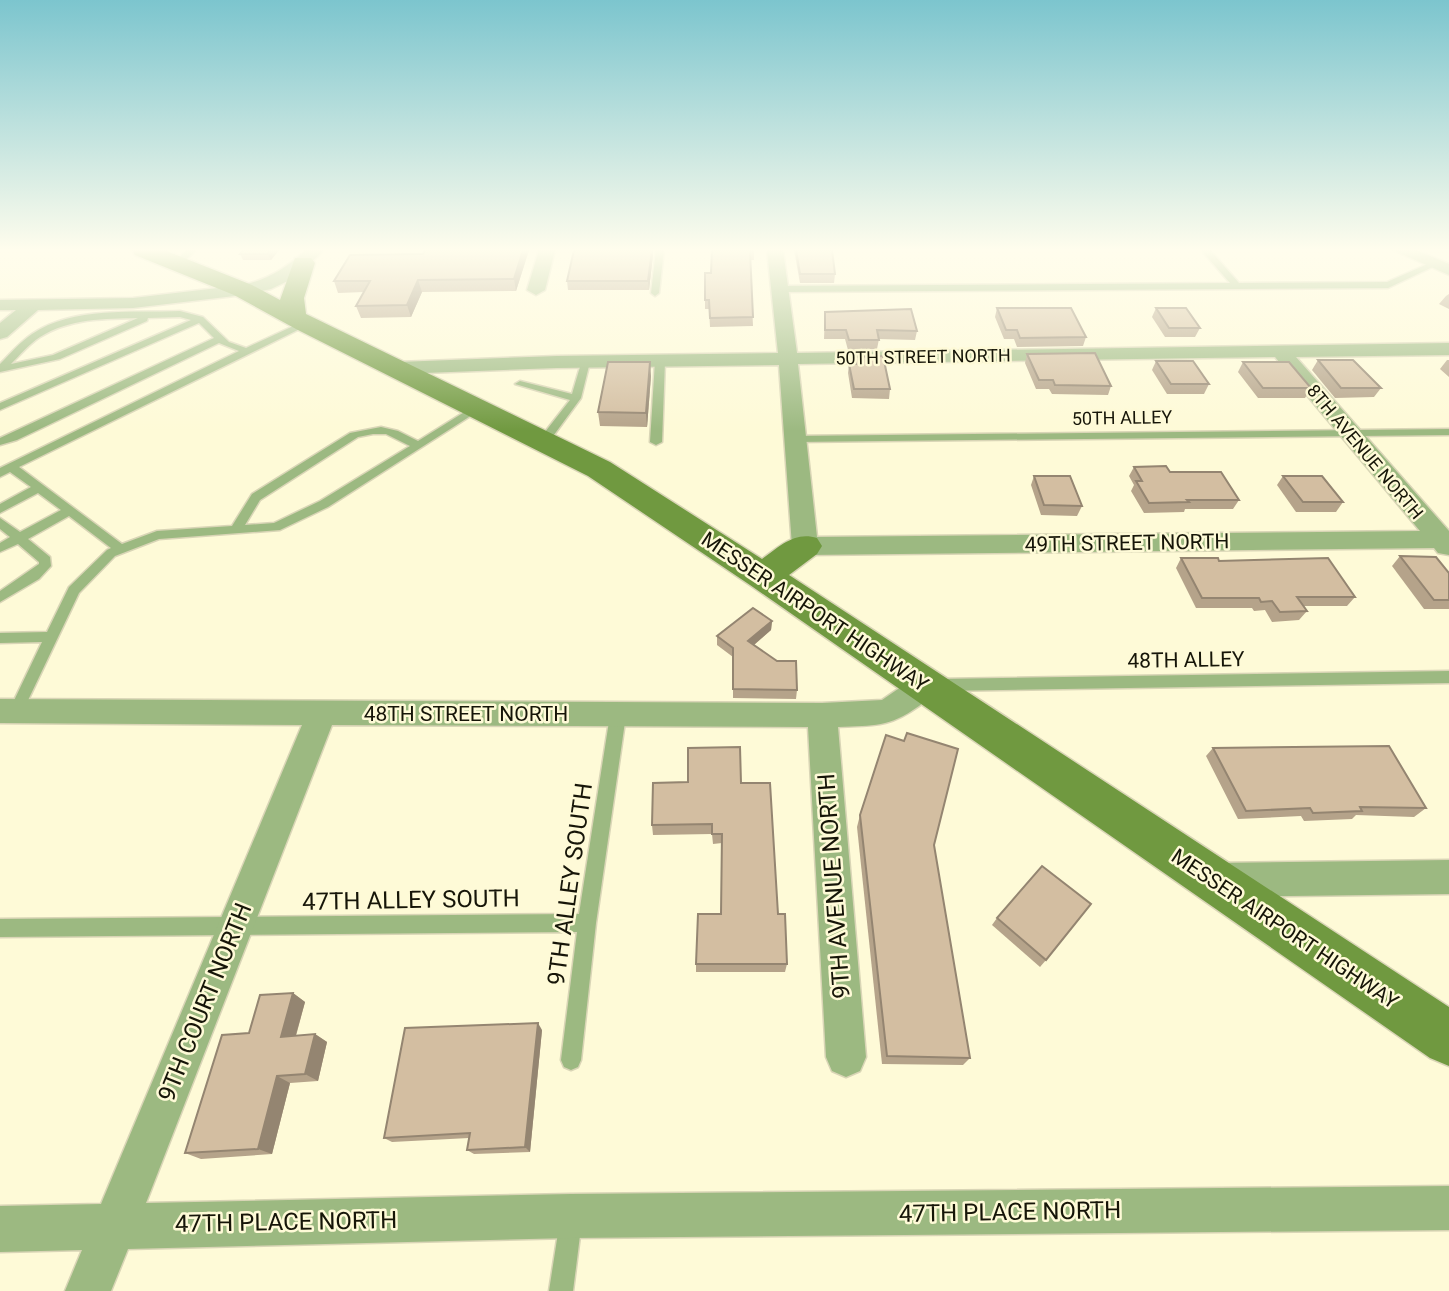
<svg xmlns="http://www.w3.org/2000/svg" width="1449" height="1291" font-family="Roboto,sans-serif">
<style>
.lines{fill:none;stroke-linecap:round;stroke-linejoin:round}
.service-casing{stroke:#d9d5b6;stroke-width:3}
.minor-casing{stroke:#d9d5b6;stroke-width:3}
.secondary-casing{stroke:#d9d5b6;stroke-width:3}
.service{fill:#9cb981;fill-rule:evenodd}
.minor{fill:#9cb981;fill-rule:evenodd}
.secondary{fill:#709940;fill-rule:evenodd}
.wall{fill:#b5a38a}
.shaded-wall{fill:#948571}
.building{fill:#d3bea1;stroke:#948571;stroke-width:2}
.labels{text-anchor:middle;stroke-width:5;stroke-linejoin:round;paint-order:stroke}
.far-street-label{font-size:18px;fill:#161508;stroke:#fefad7}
.street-label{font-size:21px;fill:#161508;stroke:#fefad7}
.near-street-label{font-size:24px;fill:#161508;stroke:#fefad7}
</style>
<rect width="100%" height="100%" fill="#fefad7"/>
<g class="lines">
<defs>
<g id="service">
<polygon points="187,250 196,250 179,267 173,267 173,263"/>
<polygon points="656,250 664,250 659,293 655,296 651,293"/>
<polygon points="1201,250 1210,250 1239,283 1387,282 1432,262 1439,264 1388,288 780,292 776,289 780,286 1230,283"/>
<path d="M180,311L203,317L229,342L246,348L302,322L310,324L19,467L122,544L157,531L232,526L252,494L350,433L381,427L398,431L418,441L474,406L478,405L483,408L328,507L280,530L159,539L115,556L79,593L21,715L16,717L11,715L9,711L42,642L0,643V633L47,632L69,587L107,550L111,548L69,516L28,539L50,557L51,566L39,579L0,602V591L39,564V562L18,544L0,552V543L10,537L0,529V518L20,532L61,510L38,493L0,513V504L31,487L10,472L0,477V468L239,351L219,343L17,440L0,445V438L214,338L199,323L0,410V403L191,320L180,317L148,318L147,321L60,359L0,372V364C10,354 20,342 32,334C73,306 133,313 180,311ZM138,318L53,355L11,364C20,355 29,344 40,337C70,318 104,319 138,318ZM373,434H386L410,446L320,501L274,523L245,525L260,500L358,437Z"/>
<polygon points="660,358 665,361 662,442 656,445 650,442 655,361"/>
<polygon points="582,360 590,362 581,398 548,443 540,443 538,441 570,400 515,384 520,381 572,394"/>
<polygon points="1449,429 1449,435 795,442 790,439 795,436"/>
<polygon points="1449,671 1449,683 939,691 934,689 932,685 934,681 939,679"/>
<polygon points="618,709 623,711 626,715 596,923 581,1060 578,1067 571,1070 564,1067 561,1060 577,932 0,937 0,919 579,914 610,715 613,711"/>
<polygon points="571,1209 579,1212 582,1220 573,1291 549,1291 560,1220 563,1212"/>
</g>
<g id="minor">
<path d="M306,250H324L296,277L271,289L243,295L133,308L38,310L7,337L0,339V323L16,310H0V300L133,298L243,285C269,279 286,268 306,250Z"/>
<polygon points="539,250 555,250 545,290 536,295 527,290"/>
<path d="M767,250H783L797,353L1449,343V355L1296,357L1449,531V555L1438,553L1434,548L805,555L796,552L792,546L779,365L557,368L398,374L391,372L388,368L391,364L398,362L557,356L778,353ZM1275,357L1420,531L817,537L798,364Z"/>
<polygon points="1393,250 1416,250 1449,264 1449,275"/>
<path d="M924,674L934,678L939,686C934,695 927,700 919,706C888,728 875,725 838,727L866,1057L860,1071L846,1077L832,1071L826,1057L808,727L332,725L146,1203L571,1194L1449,1186V1230L571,1238L128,1249L111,1291H65L82,1250L0,1252V1206L101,1204L302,725L0,723V699L822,703L882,700L914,678Z"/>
<polygon points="1449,860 1449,894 1217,897 1205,892 1200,880 1205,868 1217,863"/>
</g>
<path id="secondary" d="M132,250H164L252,285L280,300L295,258H311L315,263L304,298L306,314L610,462L762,559C780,546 795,531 817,538L822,546L817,554L789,575L1449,1007V1066L1430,1058L750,585L588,476L296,329L234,295L135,255Z"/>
</defs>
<use href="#service" class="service-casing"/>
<use href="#minor" class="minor-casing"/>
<use href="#secondary" class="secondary-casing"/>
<use href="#service" class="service"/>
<use href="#minor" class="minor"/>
<use href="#secondary" class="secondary"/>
</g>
<g class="wall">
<polygon points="243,250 279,250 271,260 243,260 240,254"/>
<polygon points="425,250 529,250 516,291 422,292 411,317 361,318 356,306 364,292 338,293 334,281 423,254"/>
<polygon points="712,250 754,250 754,260 750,260 753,326 710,327 709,309 705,309 705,273 711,273"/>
<polygon points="794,250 832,250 835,274 834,283 800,283"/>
<polygon points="653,255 649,290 568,290 567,281"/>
<polygon points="1449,294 1449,309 1439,304 1446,296"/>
<polygon points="997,308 1086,337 1083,346 1017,347 1014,339 1004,339 995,317"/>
<polygon points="1156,308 1200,328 1195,337 1165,337 1152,317"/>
<polygon points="825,312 917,331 915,340 879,339 877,349 848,350 845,339 824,339"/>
<polygon points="1027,354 1111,386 1108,395 1052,394 1049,389 1036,389 1025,363"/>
<polygon points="854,357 890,389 889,399 852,398 848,373 849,364 853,364"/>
<polygon points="1318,360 1381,388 1374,397 1335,398 1312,370"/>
<polygon points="1447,360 1449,360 1449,377 1440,369"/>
<polygon points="1156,361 1209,384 1204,394 1167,394 1152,370"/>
<polygon points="1243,362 1311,388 1305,398 1258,398 1238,372"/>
<polygon points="651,376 647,427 600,426 598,412"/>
<polygon points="1134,467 1170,472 1239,500 1233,509 1185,509 1184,512 1144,513 1131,491 1134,485 1129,476"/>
<polygon points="1034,476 1082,506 1077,516 1041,515 1031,485"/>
<polygon points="1283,476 1343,502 1336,512 1296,512 1277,485"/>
<polygon points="1400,556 1449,573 1449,609 1424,609 1392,566"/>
<polygon points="1181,558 1219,561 1355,597 1347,606 1304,606 1307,611 1299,620 1272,622 1265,610 1254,611 1252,608 1196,608 1176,568"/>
<polygon points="772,621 771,630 754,645 797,690 796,699 733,698 733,657 717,645 717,636"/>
<polygon points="1213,748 1426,808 1414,817 1356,815 1352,819 1304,821 1301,816 1238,819 1206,756"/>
<polygon points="741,783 778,914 787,964 785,972 696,972 696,964 721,914 722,843 713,844 712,834 653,835 652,825"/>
<polygon points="860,815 934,845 970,1058 963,1065 882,1064 857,827"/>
<polygon points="997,918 1046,960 1040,967 992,925"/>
<polygon points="293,993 305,1002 296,1036 315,1034 327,1042 318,1081 290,1083 272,1154 201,1159 185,1153 249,1033"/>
<polygon points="542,1030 530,1152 474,1154 467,1150 469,1138 392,1142 384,1138"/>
</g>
<g class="shaded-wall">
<polygon points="271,250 279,250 271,260 268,254"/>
<polygon points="523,250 529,250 516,291 514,279"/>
<polygon points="652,250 653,255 649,290 648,281"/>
<polygon points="418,280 422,292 411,317 407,305"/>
<polygon points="650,362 651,376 647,427 646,413"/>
<polygon points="772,621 771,630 748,650 748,641"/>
<polygon points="293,993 305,1002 293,1045 281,1037"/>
<polygon points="538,1023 542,1030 530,1152 525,1147"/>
<polygon points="315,1034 327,1042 318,1081 305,1074"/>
<polygon points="277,1076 290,1083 272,1154 258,1149"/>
</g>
<g class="building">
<polygon points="243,250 271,250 268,254 240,254"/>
<polygon points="425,250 523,250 514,279 418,280 407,305 356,306 370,281 334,281 350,255 423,254"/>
<polygon points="574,250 652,250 648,281 567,281"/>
<polygon points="712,250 754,250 750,251 753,317 710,318 709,300 705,300 705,273 711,273"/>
<polygon points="796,250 832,250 835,274 800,274"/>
<polygon points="997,308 1071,308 1086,337 1020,338 1017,330 1006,330"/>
<polygon points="1156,308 1186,308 1200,328 1169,328"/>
<polygon points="911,309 917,331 877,330 879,340 849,340 846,330 825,330 825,312"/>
<polygon points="1095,353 1111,386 1055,385 1053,380 1039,380 1027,354"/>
<polygon points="883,356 890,389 854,389 849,364 856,364 854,357"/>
<polygon points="1318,360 1353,360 1381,388 1341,388"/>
<polygon points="1156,361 1193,361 1209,384 1171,384"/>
<polygon points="608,362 650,362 646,413 598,412"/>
<polygon points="1243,362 1289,362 1311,388 1263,388"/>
<polygon points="1166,466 1170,472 1221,472 1239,500 1187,500 1189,502 1149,503 1136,481 1142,481 1134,467"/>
<polygon points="1034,476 1070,476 1082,506 1044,505"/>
<polygon points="1283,476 1322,476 1343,502 1303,502"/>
<polygon points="1400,556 1436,557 1449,573 1449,600 1434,600"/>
<polygon points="1181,558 1218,558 1219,561 1328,558 1355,597 1297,597 1307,611 1280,612 1272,601 1261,602 1259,598 1202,598"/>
<polygon points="753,608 772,621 748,641 777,661 796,661 797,690 733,689 733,648 717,636"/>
<polygon points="907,733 958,749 934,845 970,1058 887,1056 860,815 886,735 904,741"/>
<polygon points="1389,746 1426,808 1360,807 1362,811 1313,813 1310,808 1246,811 1213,748"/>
<polygon points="740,747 741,783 770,783 778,914 785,914 787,964 696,964 698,914 721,914 722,834 712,834 712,824 652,825 653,783 688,782 688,748"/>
<polygon points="1042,866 1091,904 1046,960 997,918"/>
<polygon points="293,993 281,1037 315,1034 305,1074 277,1076 258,1149 185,1153 222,1035 249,1033 260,995"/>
<polygon points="538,1023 525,1147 467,1150 470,1133 384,1138 405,1028"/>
</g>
<linearGradient id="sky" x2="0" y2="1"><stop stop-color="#7cc5ce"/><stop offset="0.58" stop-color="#fffded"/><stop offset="1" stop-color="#fffded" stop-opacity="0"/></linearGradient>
<rect width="1449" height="431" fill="url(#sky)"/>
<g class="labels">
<g class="far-street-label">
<text transform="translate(923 357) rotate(-1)" y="6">50TH STREET NORTH</text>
<text transform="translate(1122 418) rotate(-1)" y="6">50TH ALLEY</text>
<text transform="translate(1365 452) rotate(50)" y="6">8TH AVENUE NORTH</text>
</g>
<g class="street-label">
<text transform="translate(1127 543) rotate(-1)" y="7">49TH STREET NORTH</text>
<text transform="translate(815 612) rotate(34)" y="7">MESSER AIRPORT HIGHWAY</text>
<text transform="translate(1186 660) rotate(-1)" y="7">48TH ALLEY</text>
<text x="466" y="721">48TH STREET NORTH</text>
<text transform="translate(1285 929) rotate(34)" y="7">MESSER AIRPORT HIGHWAY</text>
</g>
<g class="near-street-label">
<text transform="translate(570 884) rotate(-82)" y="8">9TH ALLEY SOUTH</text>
<text transform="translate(834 886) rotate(-94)" y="8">9TH AVENUE NORTH</text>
<text transform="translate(411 900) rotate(-1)" y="8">47TH ALLEY SOUTH</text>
<text transform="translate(205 1002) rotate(-68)" y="8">9TH COURT NORTH</text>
<text transform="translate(1010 1212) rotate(-1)" y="8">47TH PLACE NORTH</text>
<text transform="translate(286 1222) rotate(-1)" y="8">47TH PLACE NORTH</text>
</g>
</g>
</svg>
